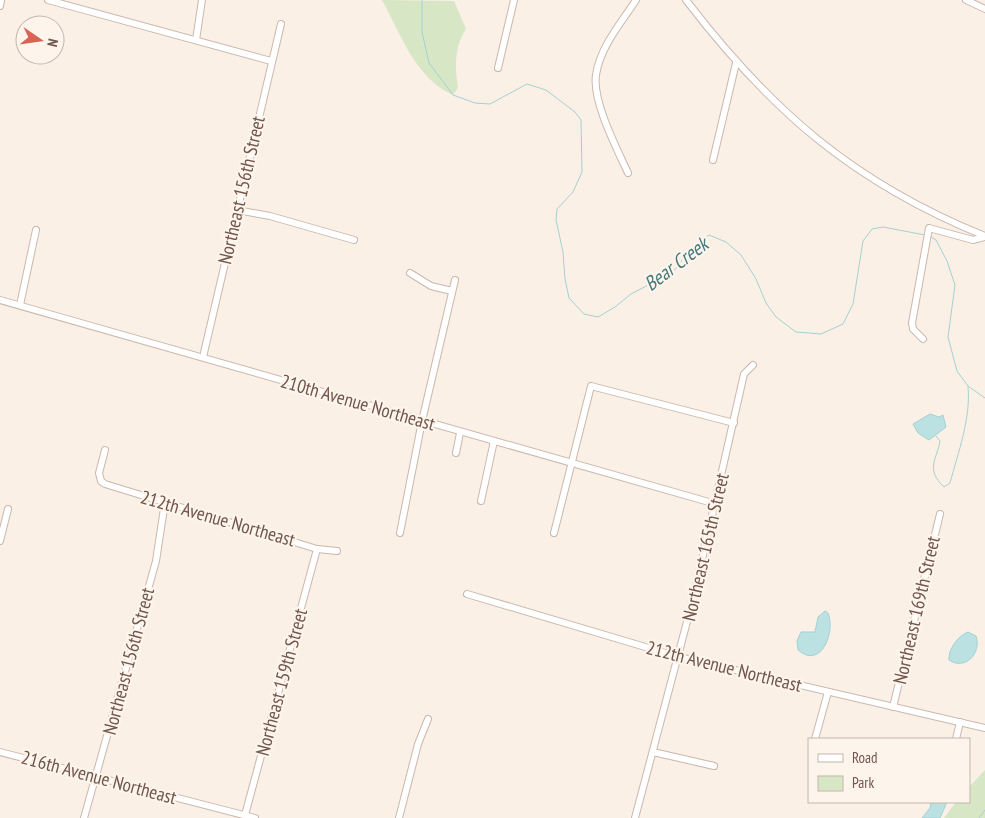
<svg xmlns="http://www.w3.org/2000/svg" width="985" height="818" font-family="'PT Sans Narrow',sans-serif">
<style>
.green{fill:#d7e7c5}
.water{fill:#bce1e2;stroke:#a3d1d3}
.lines{fill:none;stroke-linecap:round;stroke-linejoin:round}
.stream{stroke:#a3d1d3;stroke-width:1}
.minor-casing{stroke:#cbb7ad;stroke-width:8}
.minor{stroke:#fff;stroke-width:6}
.labels{text-anchor:middle;stroke-width:4.5;stroke-linejoin:round;paint-order:stroke}
.street-label{font-size:19px;fill:#71564d;stroke:#fdf4eb}
.water-label{font-size:20px;font-style:italic;fill:#45797c;stroke:#fdf4eb}
</style>
<rect width="100%" height="100%" fill="#faf0e6"/>
<g class="green">
<path d="M382,0L454,1L466,29C454,47 455,67 458,88L453,95C415,78 401,34 382,0Z"/>
<polygon points="985,770 985,818 944,818 956,802 969,802 969,787"/>
</g>
<g class="water">
<polygon points="930,414 939,417 943,415 946,427 929,440 918,433 913,424"/>
<path d="M825,611L828,613C836,632 821,670 798,650L797,641L801,632H815L818,617Z"/>
<path d="M968,632L976,636C982,653 965,671 949,660C948,649 958,636 968,632Z"/>
<polygon points="931,802 947,802 940,818 922,818 930,808"/>
</g>
<g class="lines">
<g class="stream">
<polyline points="422,0 422,32 429,63 453,95 475,103 490,104 527,84 546,90 575,112 581,120 582,172 573,192 557,209 556,220 563,252 565,279 569,298 584,314 598,317 615,307 631,294 673,272 690,250 709,235 726,242 741,255 756,279 766,303 776,317 796,332 821,334 843,324 853,304 863,241 872,229 883,227 925,235"/>
<polyline points="931,237 936,240 947,261 955,285 948,337 957,371 968,386 985,398"/>
<path d="M936,436L940,441C937,459 925,469 944,487L950,483C958,453 971,418 968,387"/>
<polyline points="979,818 985,810"/>
</g>
<defs>
<g id="minor">
<polyline points="48,0 271,61"/>
<path d="M686,0C771,111 854,183 985,236"/>
<polyline points="966,0 985,9"/>
<polyline points="0,6 1,0"/>
<polyline points="196,40 202,0"/>
<polyline points="498,68 514,0"/>
<polyline points="713,160 736,63"/>
<path d="M628,173C617,149 592,101 596,75C600,47 621,23 636,0"/>
<polyline points="237,210 270,216 354,240"/>
<polyline points="410,273 431,286 452,291"/>
<polyline points="0,300 716,504"/>
<polyline points="20,305 36,230"/>
<polyline points="923,339 913,329 912,323 929,228 973,240 985,237"/>
<polyline points="203,357 281,24"/>
<polyline points="105,450 99,473 101,481 105,484 317,549 337,551"/>
<polyline points="456,453 460,433"/>
<polyline points="481,501 494,441"/>
<polyline points="400,533 422,421 455,280"/>
<polyline points="554,533 591,386 734,423"/>
<polyline points="0,541 8,509"/>
<polyline points="467,594 679,657 985,728"/>
<polyline points="893,707 940,514"/>
<polyline points="815,739 828,692"/>
<polyline points="956,739 960,722"/>
<polyline points="0,752 255,818"/>
<polyline points="653,752 714,766"/>
<polyline points="245,815 317,549"/>
<polyline points="84,818 156,561 165,502"/>
<polyline points="399,818 418,744 428,719"/>
<polyline points="635,818 693,599 744,374 753,365"/>
</g>
</defs>
<use href="#minor" class="minor-casing"/>
<use href="#minor" class="minor"/>
</g>
<g class="labels">
<g class="street-label">
<text transform="translate(241 190) rotate(-77)" y="7">Northeast 156th Street</text>
<text transform="translate(358 402) rotate(16)" y="7">210th Avenue Northeast</text>
<text transform="translate(218 518) rotate(16)" y="7">212th Avenue Northeast</text>
<text transform="translate(705 547) rotate(-77)" y="7">Northeast 165th Street</text>
<text transform="translate(916 610) rotate(-77)" y="7">Northeast 169th Street</text>
<text transform="translate(128 661) rotate(-75)" y="7">Northeast 156th Street</text>
<text transform="translate(724 666) rotate(14)" y="7">212th Avenue Northeast</text>
<text transform="translate(281 682) rotate(-75)" y="7">Northeast 159th Street</text>
<text transform="translate(99 777) rotate(15)" y="7">216th Avenue Northeast</text>
</g>
<g class="water-label">
<text transform="translate(676 264) rotate(-37)" y="7">Bear Creek</text>
</g>
</g>
<rect x="808" y="738" width="162" height="65" fill="#fdf4eb" stroke="#c5b5ac"/>
<rect x="818" y="754" width="25" height="8" fill="#ffffff" stroke="#c5b5ac"/>
<text x="852" y="763" font-size="15" fill="#71564d">Road</text>
<rect x="818" y="776" width="25" height="15" fill="#d7e7c5" stroke="#c5b5ac"/>
<text x="852" y="788" font-size="15" fill="#71564d">Park</text>
<g transform="translate(40 40) rotate(103)"><circle r="24" fill="#fdf4eb" stroke="#c5b5ac"/>
<path d="M0-4L9 19L0 12L-9 19Z" fill="#da6355"/>
<text y="-8" font-size="14" font-weight="bold" text-anchor="middle" fill="#71564d">N</text>
</g>
</svg>
